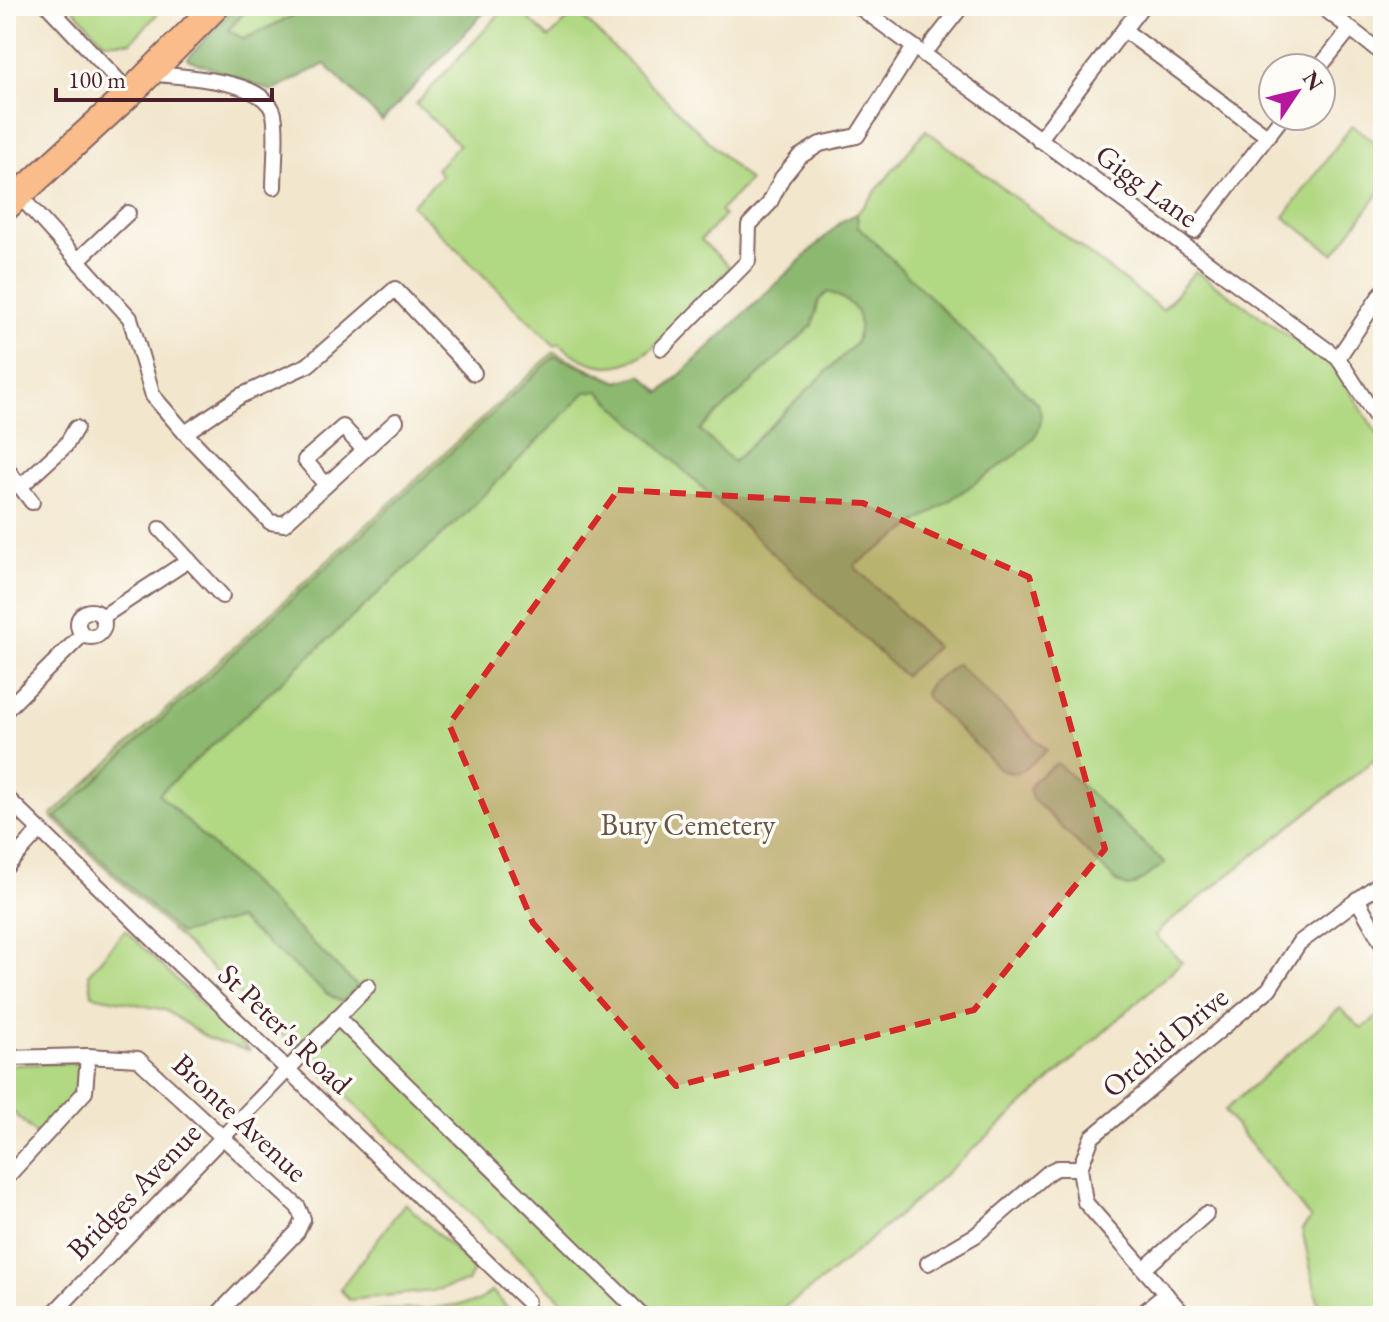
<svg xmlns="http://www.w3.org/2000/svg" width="1389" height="1322" font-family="'EB Garamond',serif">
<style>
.green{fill:#b1d882;stroke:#7e7c56;stroke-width:2}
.forest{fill:#8cb870;stroke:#6b6c4e;stroke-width:2;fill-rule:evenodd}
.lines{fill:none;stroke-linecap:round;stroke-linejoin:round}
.street-casing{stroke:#856563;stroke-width:18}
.highway-casing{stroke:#856563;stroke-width:30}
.street{stroke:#fff;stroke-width:14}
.highway{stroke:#f9bc8a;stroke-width:26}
.marked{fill:#d62828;fill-opacity:0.2;stroke:#d62828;stroke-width:6;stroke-dasharray:16 10;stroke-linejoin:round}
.labels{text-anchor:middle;stroke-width:7;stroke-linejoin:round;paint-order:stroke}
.street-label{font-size:30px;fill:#4a1f2b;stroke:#fdfcf7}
.park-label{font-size:30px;fill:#695645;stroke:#fdfcf7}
</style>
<rect width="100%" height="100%" fill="#fdfcf7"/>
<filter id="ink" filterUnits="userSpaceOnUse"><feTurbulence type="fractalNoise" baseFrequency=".0125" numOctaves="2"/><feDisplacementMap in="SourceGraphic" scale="16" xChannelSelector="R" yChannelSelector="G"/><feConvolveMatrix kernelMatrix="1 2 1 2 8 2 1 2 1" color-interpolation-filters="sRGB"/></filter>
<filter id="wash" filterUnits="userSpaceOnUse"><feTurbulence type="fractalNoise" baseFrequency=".006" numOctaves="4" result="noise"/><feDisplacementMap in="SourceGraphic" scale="32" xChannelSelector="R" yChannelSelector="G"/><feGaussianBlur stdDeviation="1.8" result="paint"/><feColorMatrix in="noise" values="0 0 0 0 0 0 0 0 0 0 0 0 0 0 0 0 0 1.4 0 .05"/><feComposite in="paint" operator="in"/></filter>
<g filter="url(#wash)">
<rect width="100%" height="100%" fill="#f2e6cc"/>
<g class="green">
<polygon points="71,6 165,6 131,42 104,42"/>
<polygon points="250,6 313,6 244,39 228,30"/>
<path d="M507,6H516L549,38L576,11L749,181L720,211L724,216L701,240L730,267C713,286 696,304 679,322C641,363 608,386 559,343L555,346L412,205L442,175L436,169L459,145L416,104Z"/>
<polygon points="1352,125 1383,148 1383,188 1334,254 1284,217"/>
<polygon points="926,130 1163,310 1195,271 1336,369 1383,443 1383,753 1162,928 1156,936 1182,962 922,1195 823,1280 771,1316 578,1316 51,816 554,352 618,382 642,375 661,393 842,221 857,214"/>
<polygon points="125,930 250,1051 209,1039 165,1010 92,995 89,973"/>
<polygon points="1340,1008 1362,1029 1383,1012 1383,1316 1321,1316 1302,1229 1311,1219 1224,1111"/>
<polygon points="79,1063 80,1091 38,1136 6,1105 6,1065"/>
<polygon points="405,1203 474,1269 467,1282 432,1291 349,1300 340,1289"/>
<polygon points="492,1291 515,1316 350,1316 382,1310 426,1309 477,1302"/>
</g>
<g class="forest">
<polygon points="235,6 250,6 228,30 244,39 313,6 490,6 382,121 325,64 272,91 187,59"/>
<path d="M857,214L858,226L1038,404C1047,427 1033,441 1016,455L854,566L936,647L904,676L599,391L586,392L464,515L159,794L358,987L342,1002L327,994L238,919L180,934L56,817L555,356L618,382L642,375L661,393L842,221ZM828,292C856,302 866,316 855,344L733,462L700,430L813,325L819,300Z"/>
<path d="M957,664L1047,750C1033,762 1020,779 1001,770L927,698L925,693L929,684Z"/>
<polygon points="1057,763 1165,863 1133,886 1127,887 1118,883 1032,798 1029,789 1034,780"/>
</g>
</g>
<g filter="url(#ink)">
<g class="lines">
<defs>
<g id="street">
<polyline points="48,6 130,93"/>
<polyline points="858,6 1338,358 1383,428"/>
<polyline points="1321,6 1383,54"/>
<polyline points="1124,30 1267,136"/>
<polyline points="931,45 962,6"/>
<polyline points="1319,68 1350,29"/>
<path d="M151,73C183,78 259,78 273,111C278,123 274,172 274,187"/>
<polyline points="1039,140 1142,6"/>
<polyline points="19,195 130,318 153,396 185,433 270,522 284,524 396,421"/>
<polyline points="1194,231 1283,116"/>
<polyline points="78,260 128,213"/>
<polyline points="662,348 748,261 749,225 769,204 782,178 799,157 820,144 857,136 914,47"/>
<polyline points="1338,358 1383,291"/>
<polyline points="185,433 240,396 308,365 395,289 474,373"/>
<polyline points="6,468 32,502"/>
<polyline points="326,485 305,460 343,427 364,450"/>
<polyline points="20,487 66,445 76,428"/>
<polyline points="160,529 222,596"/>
<circle cx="91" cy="624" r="13"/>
<polyline points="102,617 189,560"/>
<polyline points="6,710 83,634"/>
<polyline points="6,797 527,1301"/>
<polyline points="6,867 40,830"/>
<polyline points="1357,899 1383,945"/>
<polyline points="337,1017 643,1316"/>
<polyline points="6,1058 88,1056 138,1059 298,1207 303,1219 297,1232 216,1316"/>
<polyline points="6,1178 85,1092 88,1056"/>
<polyline points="928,1263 976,1235 1049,1172 1057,1168 1080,1168"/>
<polyline points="1144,1269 1206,1214"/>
<polyline points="6,1313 9,1316"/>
<polyline points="51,1316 368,986"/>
<polyline points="1139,1316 1166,1294"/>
<polyline points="1185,1316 1085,1202 1080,1168 1092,1137 1269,989 1299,943 1383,881"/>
</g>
<polyline id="highway" points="6,207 130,93 216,6"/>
</defs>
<use href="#street" class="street-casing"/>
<use href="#highway" class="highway-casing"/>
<use href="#street" class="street"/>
<use href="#highway" class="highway"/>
</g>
</g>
<path class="marked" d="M618,490L863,503L1029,577L1105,849L974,1010L676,1086L533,923L449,724Z"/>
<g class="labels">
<g class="street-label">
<text transform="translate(1147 186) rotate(36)" y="10">Gigg Lane</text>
<text transform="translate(285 1029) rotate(44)" y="10">St Peter's Road</text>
<text transform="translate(1165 1042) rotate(-40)" y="10">Orchid Drive</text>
<text transform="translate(240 1118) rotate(43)" y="10">Bronte Avenue</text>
<text transform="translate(134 1191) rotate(-46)" y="10">Bridges Avenue</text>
</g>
<g class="park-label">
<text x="688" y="835">Bury Cemetery</text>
</g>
</g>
<rect width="1389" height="1322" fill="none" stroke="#fdfcf7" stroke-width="32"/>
<g transform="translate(1297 92) rotate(55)"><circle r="38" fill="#fdfcf7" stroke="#b5a4a5" stroke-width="2"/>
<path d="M0-6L14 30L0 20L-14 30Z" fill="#b5179e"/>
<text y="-12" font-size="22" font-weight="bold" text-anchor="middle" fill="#4a1f2b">N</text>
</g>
<path d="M56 88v12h216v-12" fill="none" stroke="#4a1f2b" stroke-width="4"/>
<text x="68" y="88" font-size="24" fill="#4a1f2b" stroke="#fdfcf7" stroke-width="6" paint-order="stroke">100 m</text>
</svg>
